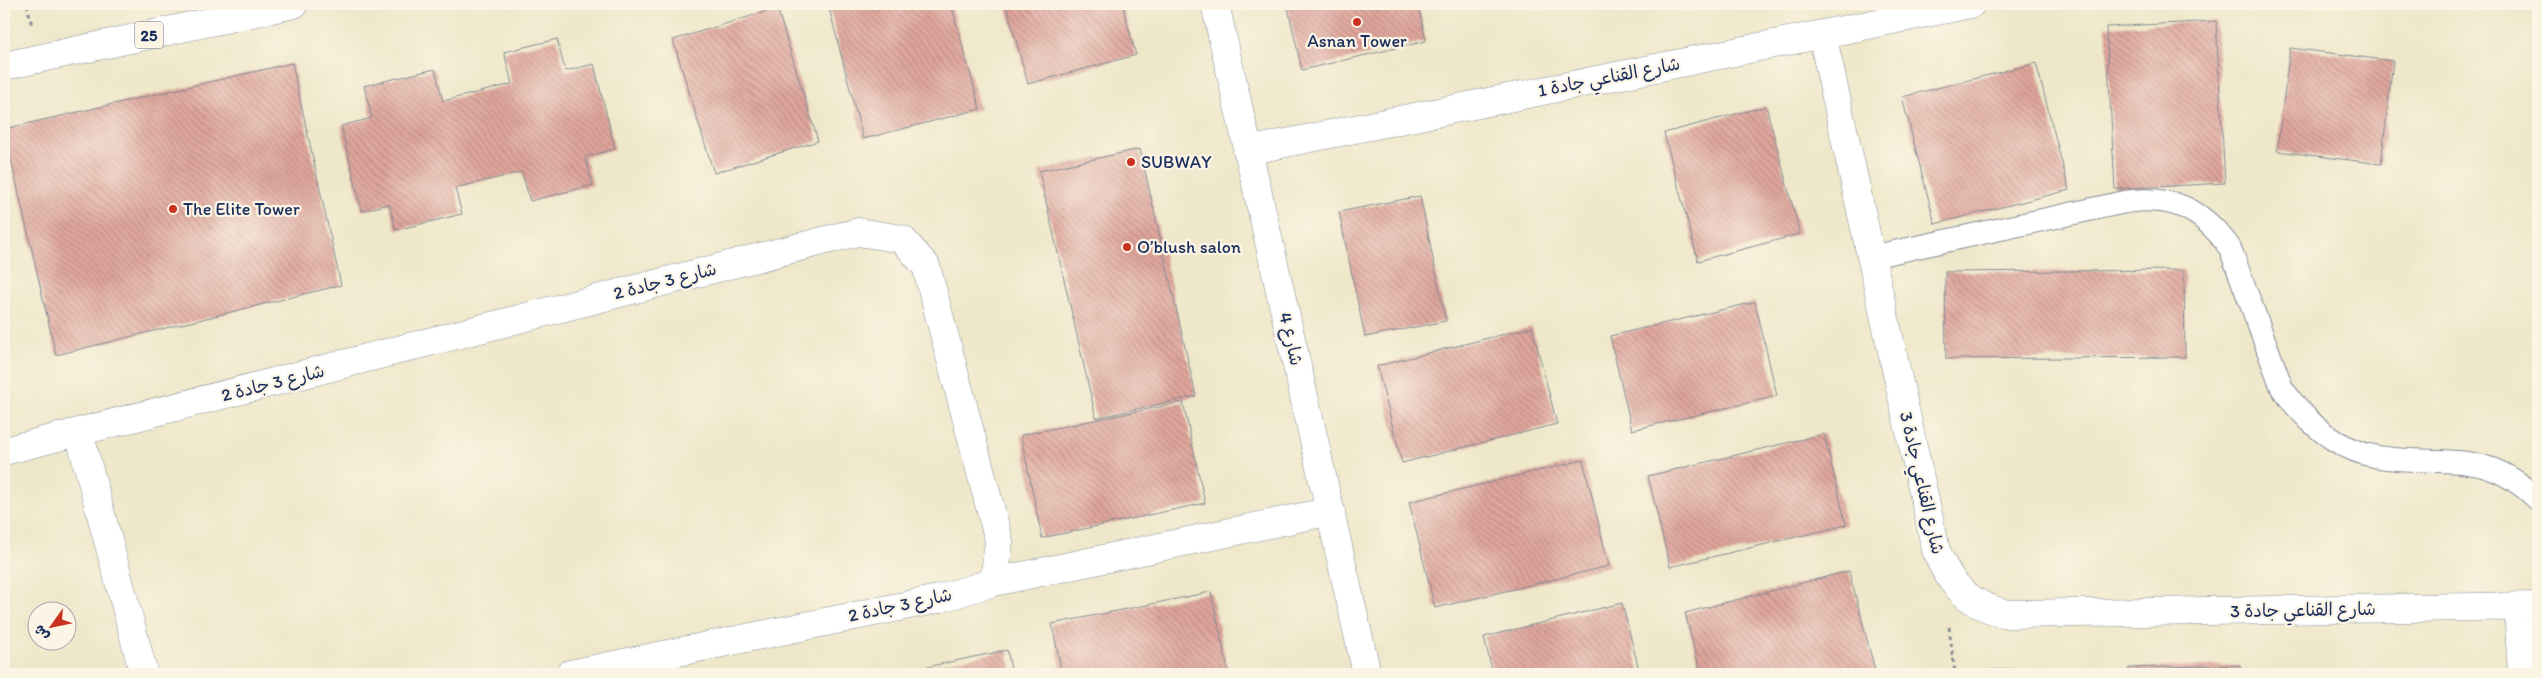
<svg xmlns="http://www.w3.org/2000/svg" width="2542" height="678" font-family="Itim,'Playpen Sans Arabic',sans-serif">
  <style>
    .building { fill: url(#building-back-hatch) }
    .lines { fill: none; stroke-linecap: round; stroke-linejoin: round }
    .service-casing { stroke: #848b94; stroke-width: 24 }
    .minor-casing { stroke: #848b94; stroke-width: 29 }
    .primary-casing { stroke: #848b94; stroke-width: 29 }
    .path { stroke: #848b94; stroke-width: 3; stroke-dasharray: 4 4; stroke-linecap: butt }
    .service { stroke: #fff; stroke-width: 22 }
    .minor { stroke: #fff; stroke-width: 28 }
    .primary { stroke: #fff; stroke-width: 28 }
    .poi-dot { fill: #c8321e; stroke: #fcf5e5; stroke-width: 2 }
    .labels { text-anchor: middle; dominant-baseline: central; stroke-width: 4.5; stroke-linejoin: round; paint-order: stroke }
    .shield { fill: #fcf5e5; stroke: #5e6a86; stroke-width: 1 }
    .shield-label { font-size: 16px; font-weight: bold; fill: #1b2f5e }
    .poi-label { font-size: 18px; fill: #1b2f5e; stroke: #fcf5e5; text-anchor: start }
    .street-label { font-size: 18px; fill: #1b2f5e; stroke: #fcf5e5 }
  </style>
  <defs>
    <pattern id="building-back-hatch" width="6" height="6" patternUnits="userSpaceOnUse" patternTransform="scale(1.25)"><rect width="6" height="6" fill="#e0a69c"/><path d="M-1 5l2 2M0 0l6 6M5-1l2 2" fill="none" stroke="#b58882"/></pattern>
  </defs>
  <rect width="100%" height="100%" fill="#fcf5e5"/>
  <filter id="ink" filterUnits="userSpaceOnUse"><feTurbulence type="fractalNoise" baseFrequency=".02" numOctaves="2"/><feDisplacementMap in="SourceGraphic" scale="10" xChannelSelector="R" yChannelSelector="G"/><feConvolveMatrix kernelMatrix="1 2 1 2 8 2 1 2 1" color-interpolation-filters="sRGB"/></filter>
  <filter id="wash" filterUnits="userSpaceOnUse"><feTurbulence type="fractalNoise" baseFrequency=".0096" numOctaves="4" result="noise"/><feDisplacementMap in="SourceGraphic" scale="20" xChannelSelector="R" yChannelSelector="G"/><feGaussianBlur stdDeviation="1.12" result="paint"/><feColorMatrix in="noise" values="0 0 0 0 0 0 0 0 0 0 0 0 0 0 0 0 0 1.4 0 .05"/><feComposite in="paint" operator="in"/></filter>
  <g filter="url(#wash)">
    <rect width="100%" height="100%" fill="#eee7c9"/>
    <g id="blocks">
      <path class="building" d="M 828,4 L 951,4 L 980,109 L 863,139 Z
        M 1006,4 L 1122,4 L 1136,55 L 1028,84 Z
        M 1287,4 L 1418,4 L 1426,41 L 1302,70 Z
        M 777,8 L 818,141 L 714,173 L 673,40 Z
        M 2216,21 L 2225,183 L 2115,189 L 2106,27 Z
        M 557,39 L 565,71 L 594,64 L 615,149 L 585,157 L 593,185 L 530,201 L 522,172 L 455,188 L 462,214 L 396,230 L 389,204 L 362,211 L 341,126 L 372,118 L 364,86 L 435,69 L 443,101 L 512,84 L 504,52 Z
        M 2290,48 L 2393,61 L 2381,164 L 2277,151 Z
        M 292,63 L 341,285 L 56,355 L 4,129 Z
        M 2036,63 L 2069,190 L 1935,224 L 1902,97 Z
        M 1766,106 L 1800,234 L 1698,261 L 1664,133 Z
        M 1140,149 L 1196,396 L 1096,418 L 1039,171 Z
        M 1420,196 L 1446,321 L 1365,337 L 1339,212 Z
        M 2184,270 L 2185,357 L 1946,359 L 1945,272 Z
        M 1755,302 L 1777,396 L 1632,430 L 1610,336 Z
        M 1532,327 L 1557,424 L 1402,463 L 1377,366 Z
        M 1183,402 L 1205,503 L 1042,538 L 1021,435 Z
        M 1824,434 L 1846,525 L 1670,567 L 1648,476 Z
        M 1583,460 L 1609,566 L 1435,608 L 1409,502 Z
        M 1849,571 L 1876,674 L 1701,674 L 1685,613 Z
        M 1211,592 L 1229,674 L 1062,674 L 1052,624 Z
        M 1622,603 L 1640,674 L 1493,674 L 1484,637 Z
        M 1007,650 L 1012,674 L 912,674 L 912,670 Z
        M 2240,665 L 2241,674 L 2129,674 L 2129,668 Z
        M 1981,670 L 2088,671 L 2088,674 L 1981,674 Z"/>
    </g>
  </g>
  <g filter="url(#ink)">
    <use href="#blocks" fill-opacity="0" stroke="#848b94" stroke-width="1"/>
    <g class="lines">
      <defs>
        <path id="service" d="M 1871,257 L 2125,202 C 2173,195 2202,209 2230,248 L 2282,388 C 2306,422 2336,450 2378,457 C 2444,467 2485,447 2538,500"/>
        <path id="minor" d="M 1215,4 L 1367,674
          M 1822,34 L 1936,550 C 1950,586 1969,605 2007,614 L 2538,606
          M 1247,151 L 1971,4
          M 79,433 L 144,674
          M 4,451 L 858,232 L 902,239 L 926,266 L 999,541 L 994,582 L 938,599 L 570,674
          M 994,582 L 1331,511
          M 2518,607 L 2522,674"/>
        <path id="primary" d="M 4,66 L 294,4"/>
      </defs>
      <use href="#service" class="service-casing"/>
      <use href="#minor" class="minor-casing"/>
      <use href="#primary" class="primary-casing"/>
      <path class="path" d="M 27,4 L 32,26
        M 1949,627 L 1955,674"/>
      <use href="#service" class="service"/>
      <use href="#minor" class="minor"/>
      <use href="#primary" class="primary"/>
    </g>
  </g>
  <g class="poi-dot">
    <circle cx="1357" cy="22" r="5"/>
    <circle cx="1131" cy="162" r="5"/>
    <circle cx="173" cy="209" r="5"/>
    <circle cx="1127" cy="247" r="5"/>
  </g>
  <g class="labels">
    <rect class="shield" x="135" y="21.5" width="28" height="27" rx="4"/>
    <g class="shield-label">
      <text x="149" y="35">25</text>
    </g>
    <g class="poi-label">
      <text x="1357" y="41" text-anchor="middle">Asnan Tower</text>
      <text x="1141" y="162">SUBWAY</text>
      <text x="183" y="209">The Elite Tower</text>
      <text x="1137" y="247">O’blush salon</text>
    </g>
    <g class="street-label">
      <text transform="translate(1609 77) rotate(-11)">شارع القناعي جادة 1</text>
      <text transform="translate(665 281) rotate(-14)">شارع 3 جادة 2</text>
      <text transform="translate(1291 339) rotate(77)">شارع 4</text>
      <text transform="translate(273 383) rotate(-14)">شارع 3 جادة 2</text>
      <text transform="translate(1922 483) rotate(77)">شارع القناعي جادة 3</text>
      <text transform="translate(900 605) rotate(-12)">شارع 3 جادة 2</text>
      <text transform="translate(2303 610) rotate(-1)">شارع القناعي جادة 3</text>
    </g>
  </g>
  <rect width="2542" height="678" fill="none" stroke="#fcf5e5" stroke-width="20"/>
  <g transform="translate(52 626) rotate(237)"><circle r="24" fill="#fcf5e5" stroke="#a2a6af"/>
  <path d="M0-4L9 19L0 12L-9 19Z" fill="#c8321e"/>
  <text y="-8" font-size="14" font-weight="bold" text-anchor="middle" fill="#1b2f5e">ش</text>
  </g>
</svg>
